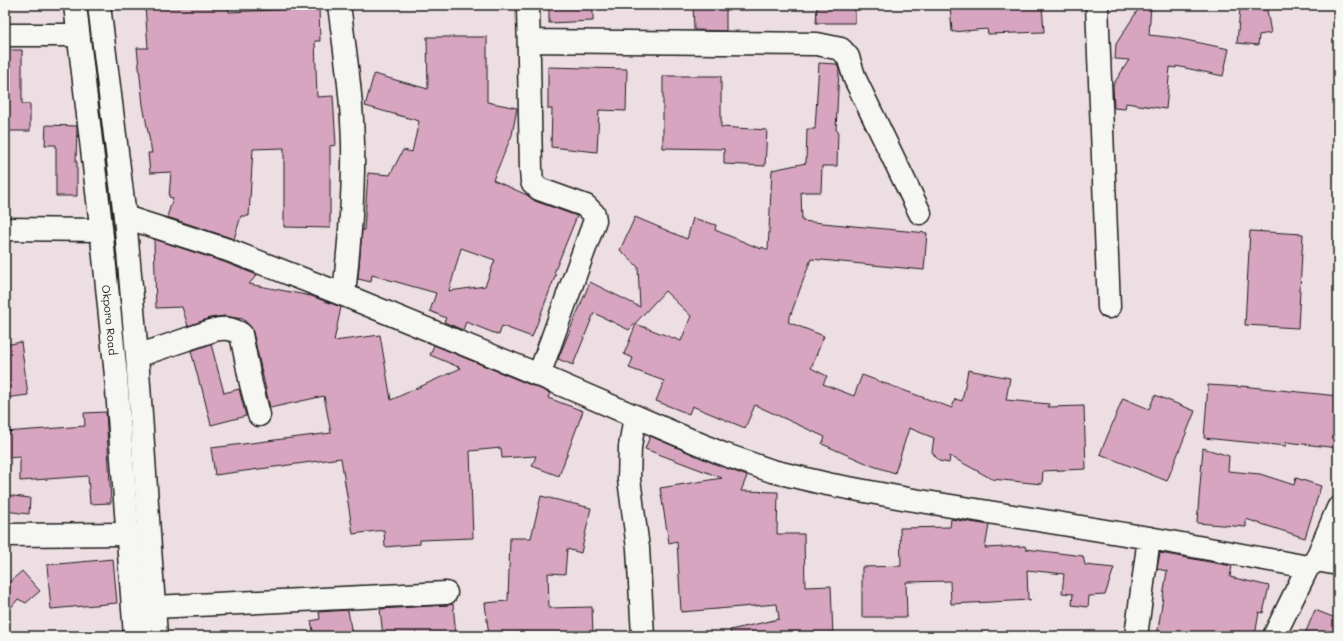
<svg xmlns="http://www.w3.org/2000/svg" width="1343" height="641" font-family="Mali,sans-serif">
  <style>
    .building { fill: #d8a5c1; stroke: #1c1c1c; fill-rule: evenodd }
    .lines { fill: none; stroke-linecap: round; stroke-linejoin: round }
    .minor-casing { stroke: #1c1c1c; stroke-width: 25 }
    .major-casing { stroke: #1c1c1c; stroke-width: 25 }
    .minor { stroke: #f6f6f2; stroke-width: 22 }
    .major { stroke: #f6f6f2; stroke-width: 22 }
    .labels { text-anchor: middle; dominant-baseline: central; stroke-width: 3; stroke-linejoin: round; paint-order: stroke }
    .street-label { font-size: 11px; fill: #1c1c1c; stroke: #f6f6f2 }
  </style>
  <rect width="100%" height="100%" fill="#eddee3"/>
  <filter id="ink" filterUnits="userSpaceOnUse"><feTurbulence type="fractalNoise" baseFrequency=".025" numOctaves="2"/><feDisplacementMap in="SourceGraphic" scale="8" xChannelSelector="R" yChannelSelector="G"/><feConvolveMatrix kernelMatrix="1 2 1 2 8 2 1 2 1" color-interpolation-filters="sRGB"/></filter>
  <g filter="url(#ink)">
    <path class="building" d="M 145,5 L 228,5 L 229,12 L 319,8 L 320,41 L 315,41 L 317,97 L 333,96 L 336,145 L 330,146 L 330,228 L 284,227 L 284,148 L 253,149 L 249,216 L 241,216 L 234,239 L 167,217 L 173,198 L 169,197 L 171,172 L 150,173 L 148,153 L 152,153 L 143,105 L 137,48 L 148,48 Z
      M 549,5 L 593,5 L 593,21 L 549,23 Z
      M 693,5 L 726,5 L 726,31 L 694,30 Z
      M 817,5 L 855,5 L 855,23 L 816,23 Z
      M 950,5 L 1042,5 L 1044,32 L 988,34 L 987,29 L 952,32 Z
      M 1141,5 L 1151,5 L 1149,35 L 1176,38 L 1229,49 L 1223,76 L 1176,66 L 1176,68 L 1170,67 L 1166,109 L 1126,103 L 1125,109 L 1114,108 L 1113,85 L 1129,60 L 1115,59 L 1116,44 Z
      M 1240,8 L 1267,10 L 1271,33 L 1259,35 L 1258,45 L 1237,43 Z
      M 427,37 L 487,37 L 487,102 L 517,108 L 512,135 L 493,180 L 527,195 L 535,201 L 577,216 L 554,273 L 556,274 L 532,337 L 502,326 L 499,335 L 466,322 L 463,330 L 444,322 L 446,318 L 430,311 L 436,293 L 372,275 L 371,282 L 358,279 L 362,230 L 364,230 L 368,173 L 390,175 L 403,150 L 412,152 L 419,121 L 365,106 L 374,74 L 428,89 ZM 461,248 L 495,260 L 485,286 L 449,291 Z
      M 5,50 L 22,50 L 22,104 L 30,104 L 30,131 L 5,131 Z
      M 819,63 L 837,64 L 839,70 L 836,130 L 838,130 L 837,166 L 822,166 L 821,192 L 801,192 L 802,221 L 927,233 L 924,270 L 811,259 L 788,322 L 824,336 L 811,368 L 827,376 L 823,384 L 854,396 L 862,375 L 952,408 L 955,399 L 962,401 L 968,370 L 1010,378 L 1006,400 L 1049,404 L 1048,407 L 1084,406 L 1086,469 L 1043,471 L 1042,484 L 992,479 L 950,456 L 949,463 L 939,461 L 932,452 L 934,438 L 909,428 L 895,473 L 873,466 L 822,444 L 825,437 L 755,405 L 745,428 L 692,406 L 689,414 L 656,401 L 664,381 L 629,368 L 633,358 L 624,354 L 636,324 L 681,341 L 691,316 L 665,291 L 629,330 L 594,313 L 573,365 L 558,359 L 590,282 L 640,307 L 638,267 L 620,250 L 635,217 L 687,239 L 693,218 L 716,225 L 715,230 L 761,249 L 762,247 L 768,250 L 772,170 L 806,163 L 807,129 L 815,129 Z
      M 548,67 L 627,69 L 626,111 L 599,110 L 597,152 L 551,147 L 552,109 L 548,109 Z
      M 663,76 L 721,76 L 721,127 L 767,130 L 765,166 L 724,164 L 724,149 L 663,148 Z
      M 46,125 L 77,126 L 76,162 L 77,162 L 77,196 L 56,196 L 56,145 L 45,145 Z
      M 1250,231 L 1303,234 L 1298,328 L 1245,325 Z
      M 154,239 L 224,262 L 257,275 L 249,284 L 311,296 L 341,307 L 334,341 L 380,335 L 391,400 L 461,368 L 430,355 L 434,345 L 550,393 L 548,398 L 583,411 L 559,476 L 532,466 L 536,456 L 502,458 L 501,448 L 470,451 L 473,538 L 420,540 L 420,544 L 385,547 L 384,530 L 353,534 L 341,458 L 215,475 L 211,448 L 331,433 L 324,396 L 270,408 L 253,332 L 251,327 L 243,319 L 224,316 L 210,318 L 188,326 L 182,307 L 156,308 Z
      M 21,342 L 28,395 L 5,398 L 5,345 Z
      M 211,344 L 224,393 L 239,389 L 246,416 L 211,425 L 201,385 L 200,385 L 191,351 Z
      M 1208,385 L 1241,387 L 1241,386 L 1338,396 L 1338,448 L 1286,442 L 1286,446 L 1204,438 Z
      M 1155,395 L 1195,411 L 1167,481 L 1100,454 L 1123,398 L 1149,409 Z
      M 106,412 L 111,503 L 90,504 L 88,476 L 20,481 L 20,457 L 5,458 L 5,432 L 85,426 L 84,413 Z
      M 650,436 L 718,465 L 747,476 L 741,491 L 778,492 L 777,534 L 804,534 L 805,587 L 831,586 L 833,636 L 731,636 L 730,630 L 779,619 L 777,604 L 681,612 L 677,541 L 669,543 L 660,488 L 722,478 L 645,449 Z
      M 1203,448 L 1229,456 L 1228,471 L 1260,474 L 1294,485 L 1296,478 L 1321,486 L 1305,538 L 1246,519 L 1246,527 L 1197,523 Z
      M 5,495 L 30,498 L 29,514 L 5,511 Z
      M 541,496 L 591,508 L 581,553 L 567,549 L 565,574 L 548,573 L 549,608 L 592,607 L 593,636 L 489,636 L 485,603 L 508,601 L 510,538 L 531,538 Z
      M 951,519 L 989,525 L 985,548 L 1025,546 L 1026,549 L 1083,556 L 1085,565 L 1114,568 L 1105,595 L 1089,596 L 1088,607 L 1072,605 L 1073,594 L 1062,593 L 1064,574 L 1027,570 L 1028,599 L 1031,600 L 951,604 L 950,581 L 906,582 L 907,617 L 862,617 L 862,567 L 901,566 L 900,528 L 950,527 Z
      M 1160,553 L 1232,566 L 1230,577 L 1269,586 L 1263,613 L 1259,612 L 1255,636 L 1157,636 L 1167,571 L 1157,569 Z
      M 113,559 L 117,603 L 51,609 L 47,565 Z
      M 22,571 L 40,591 L 26,603 L 18,599 L 5,615 L 5,586 Z
      M 453,604 L 456,636 L 383,636 L 380,609 L 447,605 Z
      M 348,610 L 352,636 L 314,636 L 311,621 L 320,619 L 319,612 Z
      M 1315,610 L 1338,619 L 1338,636 L 1304,636 Z"/>
    <g class="lines">
      <defs>
        <path id="minor" d="M 339,5 C 345,51 352,97 353,144 C 354,194 349,245 344,295
          M 528,5 L 531,170 L 532,182 L 539,189 L 586,206 L 594,214 L 595,220 L 539,375
          M 1097,5 L 1109,307
          M 5,35 L 78,35
          M 529,41 L 817,44 L 841,49 L 848,57 L 855,79 L 920,213
          M 125,217 L 228,250 L 344,295 L 539,375 L 723,454 L 772,471 L 827,484 L 908,499 L 1149,538 L 1308,567 L 1312,564 L 1316,560 L 1338,508
          M 5,229 L 101,230
          M 137,356 L 214,330 C 225,328 231,328 241,334 L 251,384 L 259,415
          M 635,416 L 630,447 L 629,479 L 638,548 L 643,636
          M 5,535 L 127,534
          M 1316,560 L 1338,564
          M 154,607 L 446,593
          M 1136,636 L 1149,538
          M 1274,636 L 1308,567"/>
        <g id="major">
          <path id="s1" d="M 75,5 L 100,217 L 116,376 L 135,636"/>
          <path d="M 99,5 L 125,217 L 137,356 L 156,636"/>
        </g>
      </defs>
      <use href="#minor" class="minor-casing"/>
      <use href="#major" class="major-casing"/>
      <use href="#minor" class="minor"/>
      <use href="#major" class="major"/>
    </g>
  </g>
  <g class="labels">
    <g class="street-label">
      <text stroke="none"><textPath href="#s1" startOffset="317">Okporo Road</textPath></text>
    </g>
  </g>
  <rect width="1343" height="641" fill="none" stroke="#f6f6f2" stroke-width="20"/>
  <rect x="10" y="10" width="1323" height="621" fill="none" stroke="#1c1c1c" stroke-width="1.5" filter="url(#ink)"/>
</svg>
